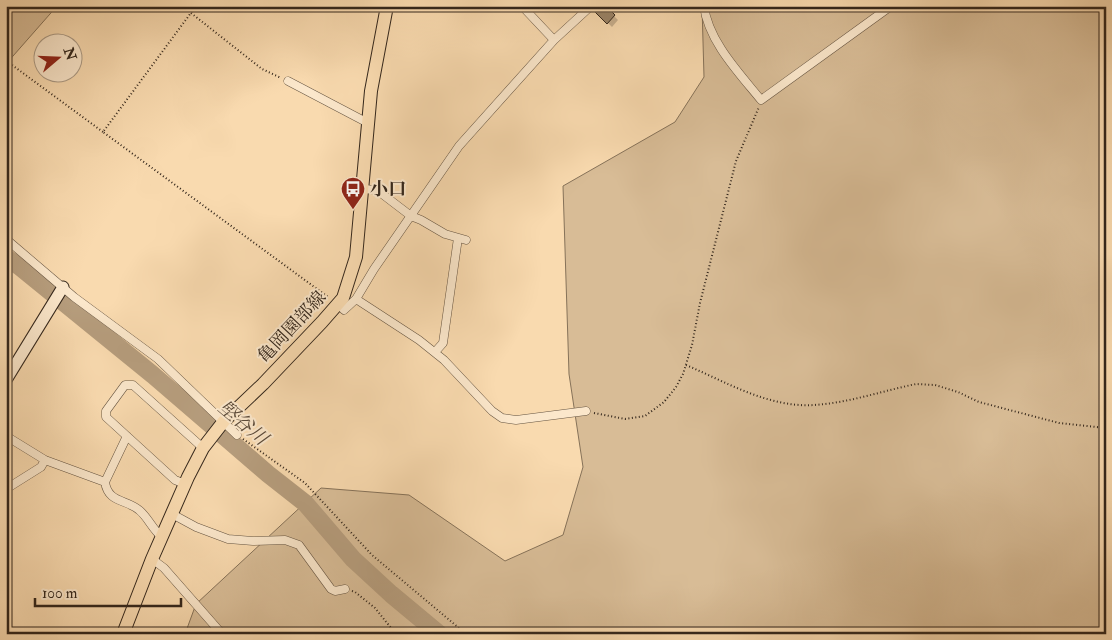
<svg xmlns="http://www.w3.org/2000/svg" width="1112" height="640" font-family="'IM FELL Double Pica','Noto Serif JP',serif">
  <style>
    .green { fill: #d8bc96; stroke: #867259 }
    .shadow { fill: #0003 }
    .lines { fill: none; stroke-linecap: round; stroke-linejoin: round }
    .river { stroke: #b69d7d; stroke-width: 18 }
    .building { fill: #9a8468; stroke: #34271c }
    .street-casing { stroke: #655441; stroke-width: 9 }
    .secondary-casing { stroke: #34271c; stroke-width: 13 }
    .primary-casing { stroke: #34271c; stroke-width: 14 }
    .path { stroke: #34271c; stroke-width: 2; stroke-dasharray: 1 2.5; stroke-linecap: butt }
    .street { stroke: #fbe7cb; stroke-width: 8 }
    .secondary { stroke: #fbe7cb; stroke-width: 11 }
    .primary { stroke: #f9daaf; stroke-width: 12 }
    .labels { text-anchor: middle; dominant-baseline: central; stroke-width: 4; stroke-linejoin: round; paint-order: stroke }
    .poi-label { font-size: 18px; font-weight: bold; fill: #34271c; stroke: #fbe7cb; text-anchor: start }
    .street-label { font-size: 18px; fill: #34271c; stroke: #fbe7cb }
    .water-label { font-size: 19px; font-style: italic; fill: #5b4a39; stroke: #fbe7cb }
  </style>
  <rect width="100%" height="100%" fill="#f9daaf"/>
  <filter id="stains"><feTurbulence type="fractalNoise" baseFrequency=".004" numOctaves="4"/><feColorMatrix values="0 0 0 0 .2 0 0 0 0 .09 0 0 0 0 .02 0 0 0 .5 -.17"/></filter>
  <radialGradient id="worn" r=".72"><stop offset=".6" stop-color="#630" stop-opacity="0"/><stop offset="1" stop-color="#630" stop-opacity=".3"/></radialGradient>
  <path class="green" d="M 6,6 L 57,6 L 6,64 Z
    M 702,6 L 1106,6 L 1106,634 L 185,634 L 196,604 L 321,488 L 409,495 L 505,561 L 563,535 L 583,467 L 569,374 L 563,186 L 675,122 L 704,77 Z"/>
  <path class="shadow" d="M 604,6 L 618,20 L 612,27 L 595,10 Z"/>
  <g class="lines">
    <path class="river" d="M 6,258 L 19,266 L 153,375 L 268,474 L 305,503 L 353,559 L 391,594 L 439,634"/>
  </g>
  <path class="building" d="M 597,6 L 606,6 L 615,15 L 607,24 L 593,10 Z"/>
  <g class="lines">
    <defs>
      <path id="street" d="M 522,6 L 554,40
        M 704,6 C 708,41 740,74 761,100 L 891,6
        M 288,81 L 368,123
        M 363,189 L 377,190 L 411,216 L 421,220 L 445,234 L 466,240
        M 6,239 L 74,297 L 158,359 L 237,435
        M 356,299 L 419,340 L 444,360 L 492,411 L 502,418 L 516,420 L 586,411
        M 338,304 L 344,310 L 356,299 L 374,269 L 459,146 L 554,40 L 591,6
        M 435,352 L 443,343 L 458,238
        M 6,436 L 45,460 L 105,482 C 108,503 126,499 139,510 C 148,517 152,529 162,537
        M 105,482 L 127,436
        M 185,484 L 175,480 L 106,417 L 106,411 L 125,385 L 133,385 L 203,448
        M 6,489 L 41,467 L 45,460
        M 172,514 L 196,527 L 228,539 L 253,541 L 285,540 L 299,545 L 331,589 L 335,591 L 345,589
        M 152,559 L 164,568 L 222,634"/>
      <path id="secondary" d="M 6,380 L 63,287"/>
      <path id="primary" d="M 123,634 L 152,559 L 188,477 L 203,448 L 224,421 L 263,384 L 322,322 L 343,298 L 356,257 L 371,91 L 387,6"/>
    </defs>
    <use href="#street" class="street-casing"/>
    <use href="#secondary" class="secondary-casing"/>
    <use href="#primary" class="primary-casing"/>
    <path class="path" d="M 196,6 L 103,132 L 328,297
      M 191,13 L 262,69 L 281,78
      M 12,65 L 103,132
      M 686,365 C 726,382 769,408 814,405 C 848,403 882,391 916,384 L 935,385 L 958,392 L 979,402 L 1059,423 L 1106,428
      M 594,413 L 625,419 L 645,416 L 664,402 L 676,387 L 683,374 L 692,345 L 700,303 L 736,161 L 759,107
      M 243,439 L 305,483 L 372,555 L 466,634
      M 352,591 L 355,592 L 375,608 L 396,634"/>
    <use href="#street" class="street"/>
    <use href="#secondary" class="secondary"/>
    <use href="#primary" class="primary"/>
  </g>
  <defs>
    <symbol id="bus-pin" viewBox="-11 -11 22 30"><path d="M0 17L-7.5 6A9.5 9.5 0 1 1 7.5 6Z" fill="#8f2418" stroke="#fbe7cb"/><path d="M-5-6H5V4H4V6H2V4H-2V6H-4V4H-5ZM-3.5-4V0h7V-4ZM-3.5 1.2v1.5H-2V1.2ZM2 1.2v1.5H3.5V1.2Z" fill="#fff"/></symbol>
  </defs>
  <g fill-rule="evenodd">
    <use href="#bus-pin" x="339" y="175" width="28" height="38"/>
  </g>
  <g class="labels">
    <g class="poi-label">
      <text x="370" y="189">小口</text>
    </g>
    <g class="street-label">
      <text transform="translate(292 327) rotate(-47)">亀岡園部線</text>
    </g>
    <g class="water-label">
      <text transform="translate(243 423) rotate(40)">堅谷川</text>
    </g>
  </g>
  <rect width="1112" height="640" fill="none" stroke="#f9daaf" stroke-width="25"/>
  <rect x="8" y="8" width="1097" height="625" fill="none" stroke="#34271c" stroke-width="2.5"/>
  <rect x="12" y="12" width="1087" height="615" fill="none" stroke="#34271c"/>
  <g transform="translate(58 58) rotate(71)"><circle r="24" fill="#fbe7cb" stroke="#ab9a85"/>
  <path d="M0-4L9 19L0 12L-9 19Z" fill="#8f2418"/>
  <text y="-8" font-size="14" font-weight="bold" text-anchor="middle" fill="#34271c">N</text>
  </g>
  <path d="M35 598v8h146v-8" fill="none" stroke="#34271c" stroke-width="2.5"/>
  <text x="42" y="598" font-size="15" fill="#34271c" stroke="#fbe7cb" stroke-width="4" paint-order="stroke">100 m</text>
  <rect width="100%" height="100%" filter="url(#stains)"/>
  <rect width="100%" height="100%" fill="url(#worn)"/>
</svg>
